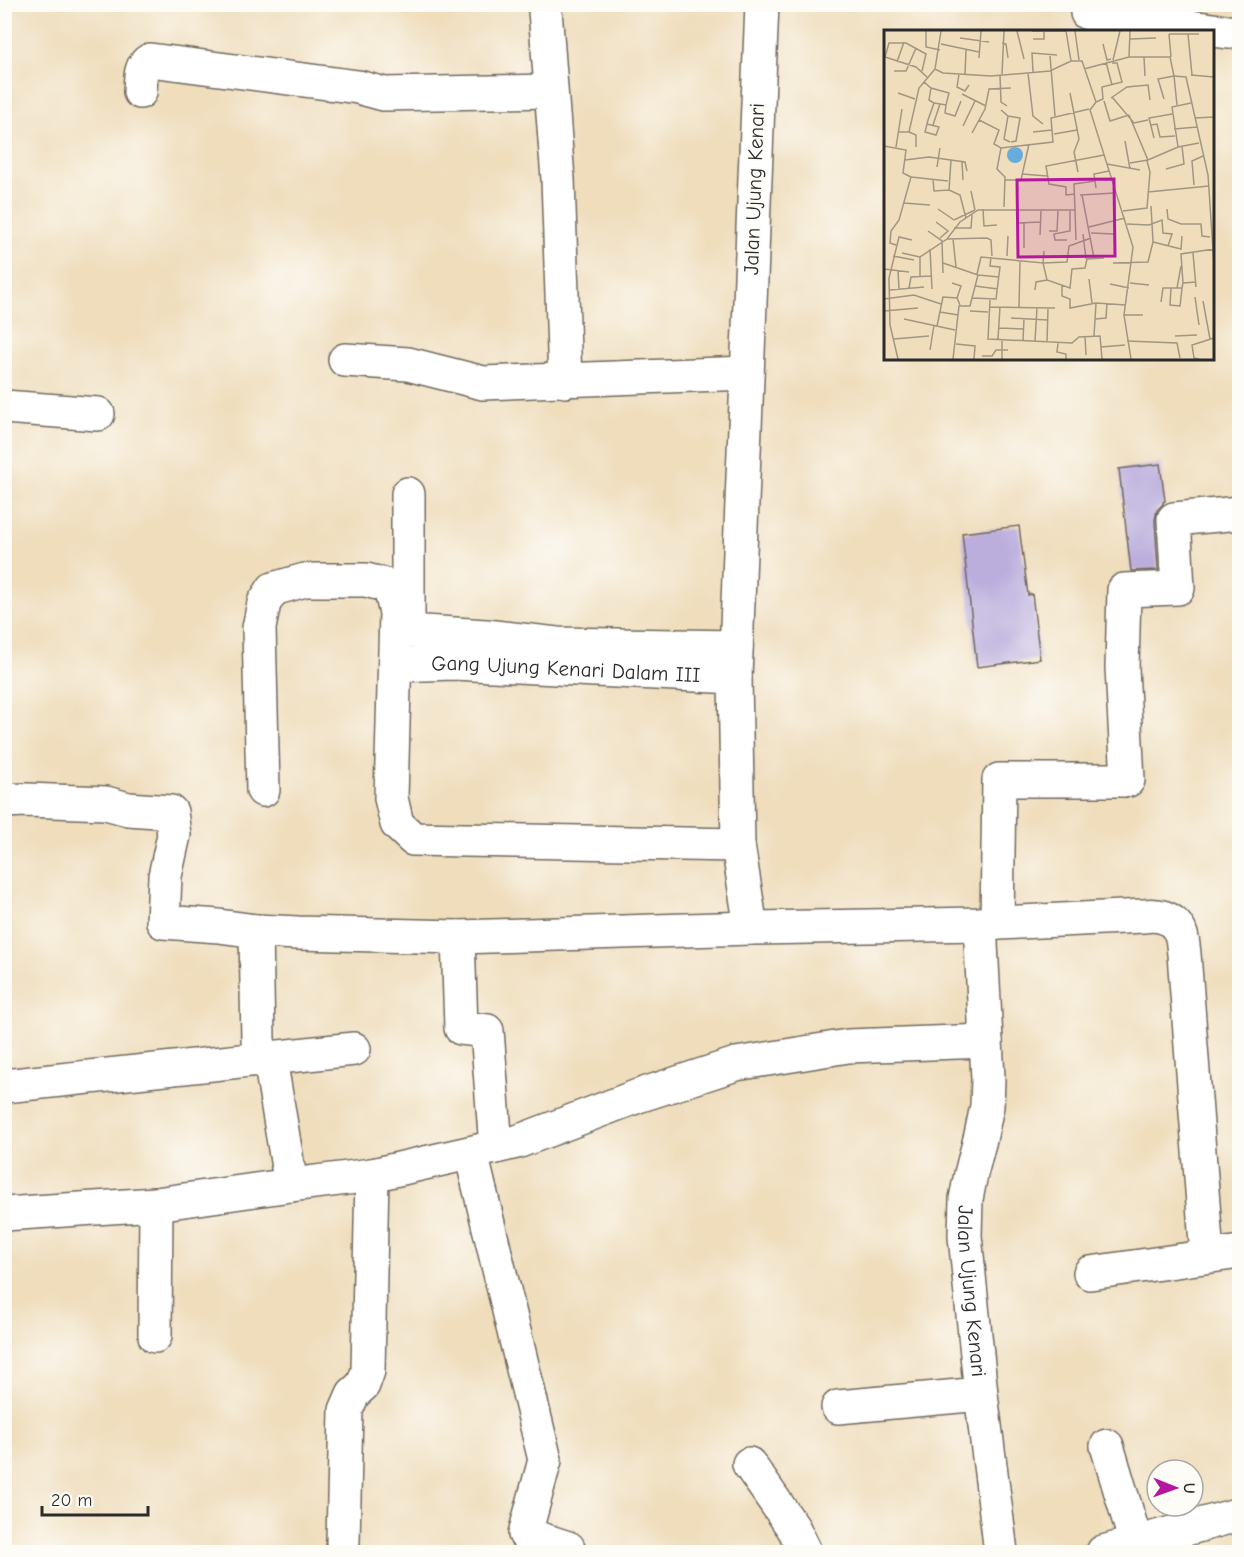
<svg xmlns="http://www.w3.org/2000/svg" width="1244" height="1557" font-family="'Comic Neue',sans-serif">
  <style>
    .building { fill: #bbaedd }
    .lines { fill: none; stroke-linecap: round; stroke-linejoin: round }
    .minor-casing { stroke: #70695e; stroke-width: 36 }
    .minor { stroke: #fff; stroke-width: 33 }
    .labels { text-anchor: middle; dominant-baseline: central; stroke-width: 4.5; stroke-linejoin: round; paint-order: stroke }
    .street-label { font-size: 21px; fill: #2b2b2b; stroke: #fdfcf7 }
    .inset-road { fill: none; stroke: #a19682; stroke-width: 1.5 }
    .view { fill: #b5179e; fill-opacity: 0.15; stroke: #b5179e; stroke-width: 3 }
    .inset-edge { fill: none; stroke: #2b2b2b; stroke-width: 3 }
  </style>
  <rect width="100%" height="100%" fill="#fdfcf7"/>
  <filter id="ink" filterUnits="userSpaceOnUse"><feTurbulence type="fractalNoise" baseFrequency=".0167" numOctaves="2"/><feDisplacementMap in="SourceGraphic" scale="12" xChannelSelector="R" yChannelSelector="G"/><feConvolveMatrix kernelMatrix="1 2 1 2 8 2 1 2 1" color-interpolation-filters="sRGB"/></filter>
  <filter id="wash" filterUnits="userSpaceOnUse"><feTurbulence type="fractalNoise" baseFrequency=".008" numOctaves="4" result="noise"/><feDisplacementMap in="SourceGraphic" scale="24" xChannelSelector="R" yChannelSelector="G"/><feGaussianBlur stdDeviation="1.35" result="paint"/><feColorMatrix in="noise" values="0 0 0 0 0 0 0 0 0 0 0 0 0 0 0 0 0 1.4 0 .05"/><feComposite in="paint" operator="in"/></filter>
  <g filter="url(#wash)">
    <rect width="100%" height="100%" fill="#efddbc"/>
    <g id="blocks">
      <path class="building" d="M 1160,464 L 1165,501 L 1163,502 L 1163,504 L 1157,510 L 1155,520 L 1158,570 L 1131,571 L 1119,469 Z
        M 1019,526 L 1028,595 L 1032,594 L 1040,659 L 977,667 L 962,533 Z"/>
    </g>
  </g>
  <g filter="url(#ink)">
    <use href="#blocks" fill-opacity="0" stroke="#70695e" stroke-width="1.5"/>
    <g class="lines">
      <defs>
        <g id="minor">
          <path d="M 762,4 L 735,677 L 738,845 L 751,928 L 980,924 L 1144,916 C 1157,914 1172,917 1179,930 C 1183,936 1183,947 1184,954 L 1207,1256"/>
          <path d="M 545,10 L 558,179 L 565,381"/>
          <path d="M 1087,13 L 1228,32"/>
          <path d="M 140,92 C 141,81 139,66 150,60 L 358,87 L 384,94 L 550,91"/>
          <path d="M 345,360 L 408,364 L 483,383 L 747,373"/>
          <path d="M 4,407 L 98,414"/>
          <path d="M 408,494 L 408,631 L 486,636 L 557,644 L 736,647"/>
          <path id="s1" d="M 395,665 L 454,663 L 735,677"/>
          <path d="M 263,790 L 259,628 L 264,603 L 273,589 L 305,580 L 366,580 L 385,585 L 391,592 L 396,613 L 391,798 L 397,824 L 413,839 L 738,845"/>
          <path d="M 4,801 L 26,800 L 106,803 L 128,809 L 171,812 L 174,835 L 165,876 L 163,922 L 219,926 L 256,931 L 258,1040 L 260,1050 L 272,1071 L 291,1185"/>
          <path d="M 997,923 L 999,780 L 1128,780 L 1122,668 L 1124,590 L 1178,588 L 1174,519 L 1240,513"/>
          <path id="s2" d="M 980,924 L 988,1079 L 987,1106 L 981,1135 L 971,1174 L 966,1199 L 965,1236 L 981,1394 L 1001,1552"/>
          <path d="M 256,931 L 298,933 L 458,937 L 751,928"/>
          <path d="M 458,937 L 461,1028 L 487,1031 L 496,1147"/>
          <path d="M 4,1086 L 354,1049"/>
          <path d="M 471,1153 L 545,1460 L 525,1534 L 568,1548 L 569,1552"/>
          <path d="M 4,1214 L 156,1204 L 291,1185 L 372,1175 L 517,1142 L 638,1096 L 736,1064 L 848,1046 L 986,1041"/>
          <path d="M 1090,1273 L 1240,1252"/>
          <path d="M 155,1336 L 156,1204"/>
          <path d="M 838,1407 L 981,1394"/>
          <path d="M 1107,1446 L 1136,1543"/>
          <path d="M 749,1464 L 794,1529 L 805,1552"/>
          <path d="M 343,1542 L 346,1410 L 353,1394 L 363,1385 L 368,1371 L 372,1175"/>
          <path d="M 1103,1552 L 1240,1514"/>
        </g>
      </defs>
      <use href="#minor" class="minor-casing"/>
      <use href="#minor" class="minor"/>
    </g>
  </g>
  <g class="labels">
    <g class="street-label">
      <text transform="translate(754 189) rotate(-88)">Jalan Ujung Kenari</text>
      <text stroke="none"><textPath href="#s1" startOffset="171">Gang Ujung Kenari Dalam III</textPath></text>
      <text stroke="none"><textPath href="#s2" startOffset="370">Jalan Ujung Kenari</textPath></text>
    </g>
  </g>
  <g transform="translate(884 30)">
    <rect width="330" height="330" fill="#efddbc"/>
    <path d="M123 125a8 8 0 1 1 16 0a8 8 0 1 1-16 0Z" fill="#68acdd"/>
    <path class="inset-road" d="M 42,1 L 42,17 L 56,20M 133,1 L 140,29M 148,1 L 182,1M 182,1 L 187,31M 191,1 L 195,30M 285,4 L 315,4M 285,4 L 287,27M 304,4 L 308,45M 76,8 L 105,12M 149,9 L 160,9 L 160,2M 246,9 L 272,8M 118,13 L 122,14 L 124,28M 57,14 L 95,22M 219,14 L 223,30 L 227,29M 166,26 L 171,86M 245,27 L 246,1M 260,27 L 261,46M 95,28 L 97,1M 229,30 L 236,1M 13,32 L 20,12M 222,32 L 228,55M 51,39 L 57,1M 200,39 L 245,27 L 286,27 L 290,46 L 302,47 L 324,145 L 330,235M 10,41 L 22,41 L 32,18M 38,41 L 42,24 L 22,13 L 5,13 L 1,27 L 32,37 L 44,48M 149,42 L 148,23 L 173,25M 144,43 L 149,86 L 159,94M 75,44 L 73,57 L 81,61 L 85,55M 81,44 L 82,20M 118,44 L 120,1M 116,45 L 117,72 L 123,76M 307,45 L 330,47M 40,52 L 47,58 L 65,63 L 62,75 L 50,73M 14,63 L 31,69M 186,63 L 195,109 L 190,122 L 194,142M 78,64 L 102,76M 228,67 L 250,93 L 264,90M 227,68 L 243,57 L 264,55 L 266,70M 280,69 L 274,49 L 290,46 L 293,75M 220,71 L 226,91 L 245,85M 212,72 L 219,69 L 218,57 L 238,52 L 233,33 L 228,33M 62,75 L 61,83 L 71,86 L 77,71M 117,80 L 124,86 L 136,88 L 132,111 L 127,112M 245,85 L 264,130 L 294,117 L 315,113M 124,86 L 120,109 L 126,112M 311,88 L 330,87M 95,90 L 115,100 L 110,114 L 117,118 L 169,112 L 167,88 L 205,79M 43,94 L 55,97 L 52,105 L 41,102 L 44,90 L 50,73 L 45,70 L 47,58M 49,95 L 56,74M 267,95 L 273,94 L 276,107 L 291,106M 79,96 L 91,71M 290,99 L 313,97M 14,102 L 25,102 L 35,58 L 51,39 L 59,43 L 107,46 L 166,41 L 187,31 L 198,31 L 212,72 L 206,80 L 249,217 L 240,285 L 247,329M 25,102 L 32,105 L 32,117M 149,102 L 168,100M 88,103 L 101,79 L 105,59 L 127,58M 170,104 L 193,100M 270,108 L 265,88 L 288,84M 241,111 L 246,139M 0,116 L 22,120 L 19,143 L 27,147 L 15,190 L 7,201 L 6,213 L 12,215M 12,117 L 18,79M 294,117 L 288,77 L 307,73M 117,118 L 113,139 L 121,147 L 120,177M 21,130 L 45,127 L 81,132 L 83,141M 67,130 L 65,160 L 76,165 L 82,188M 78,132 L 79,150M 246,133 L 264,130M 223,134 L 256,140M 53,137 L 56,118M 282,139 L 300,134 L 298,116M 138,144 L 163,146M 27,147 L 64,151M 49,149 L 50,161 L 65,160M 121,150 L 137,150 L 145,114M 310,155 L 308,131 L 319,126M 212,158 L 210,144 L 225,141M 87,161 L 91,180M 264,162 L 325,156M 191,164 L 182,165 L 182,157 L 165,154 L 162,136 L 220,125M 196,165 L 231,163M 198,165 L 210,228M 20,173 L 46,175M 54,179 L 70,190 L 91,180M 99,179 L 100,196 L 113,195M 283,179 L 284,189 L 297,194 L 317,194 L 318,206 L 326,207M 191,180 L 192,210M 239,181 L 263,178 L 266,142 L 263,131M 52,192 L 64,201 L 56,208M 134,193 L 157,192M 140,193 L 140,218M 243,194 L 265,195 L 278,190 L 279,203 L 288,204 L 284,216M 205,197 L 241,188M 70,198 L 87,198 L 88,185M 44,201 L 58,211 L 59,243M 165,201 L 173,201 L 174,181M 207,203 L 230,204M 199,204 L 202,229M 156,205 L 157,181M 207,208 L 185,216 L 183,232 L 159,233 L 163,250 L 186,258 L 188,239 L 201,238 L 203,229 L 220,228M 63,209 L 103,208 L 107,210 L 108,226M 69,209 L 72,237M 183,210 L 171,210 L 170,204 L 186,201 L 186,181M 269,212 L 297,219 L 298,206M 46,219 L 48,259M 18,223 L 36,227M 309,223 L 312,257M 9,226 L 30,230M 123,226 L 124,206M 59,233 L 94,245 L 86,276 L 75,276 L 69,329M 229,233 L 264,232 L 269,212 L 267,176M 0,239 L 25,242M 14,240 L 15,259M 93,244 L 97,227 L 159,233 L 160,221M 94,245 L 115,247M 36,247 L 36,227 L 63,209 L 76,192 L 94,180 L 191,180 L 190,154 L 211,151M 205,249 L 208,273M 68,253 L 77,256 L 73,268M 246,253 L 265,255M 299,253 L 297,224 L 330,219M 226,254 L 245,258M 178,255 L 178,266 L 186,269 L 186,278 L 212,273 L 242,275M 91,256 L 114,259M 25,258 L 27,247 L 47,246M 287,258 L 286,275 L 296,276 L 298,258M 293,258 L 297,236M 6,260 L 40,257M 151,260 L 152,252 L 163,250M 311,267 L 315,295M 88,268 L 112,269 L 116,237 L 106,236 L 107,227M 0,269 L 30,265 L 57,274M 106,270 L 104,309 L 188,313 L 195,307 L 216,306 L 218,329M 319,271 L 326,309M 277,272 L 279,258 L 298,258 L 299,253 L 312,252M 105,277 L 171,278M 135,277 L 136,232M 0,281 L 34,278M 86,281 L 104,282M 56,282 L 74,285M 240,285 L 259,285M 127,288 L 164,290M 20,289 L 71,300M 211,289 L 222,288 L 223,273M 53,296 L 59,267 L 73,268 L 76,275M 115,298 L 140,299M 201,306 L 202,325M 210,306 L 212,273M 291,306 L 313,305M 10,309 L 45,306M 114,309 L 116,277M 118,309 L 118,329M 139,310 L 140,289M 151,311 L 153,278M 243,311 L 293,313 L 296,328M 163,312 L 164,279M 174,313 L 173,322 L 182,324 L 182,329M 72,314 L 91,316 L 90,329M 217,317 L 241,315M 46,320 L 50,295M 98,326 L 108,326 L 112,320 L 124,320M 14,329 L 6,295 L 5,248 L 15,207 L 28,210M 315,329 L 310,328 L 308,315 L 330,308"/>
    <path class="view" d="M 230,149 L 231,226 L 134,227 L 133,150 Z"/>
    <rect width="330" height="330" class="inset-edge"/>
  </g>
  <rect width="1244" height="1557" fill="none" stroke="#fdfcf7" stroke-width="24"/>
  <g transform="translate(1175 1488) rotate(91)"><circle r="28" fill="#fdfcf7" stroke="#a9a8a5" stroke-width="1.5"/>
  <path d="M0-4.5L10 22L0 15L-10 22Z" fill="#b5179e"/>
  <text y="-9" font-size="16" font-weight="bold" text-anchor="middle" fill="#2b2b2b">U</text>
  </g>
  <path d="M42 1506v9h106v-9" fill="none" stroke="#2b2b2b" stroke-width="3"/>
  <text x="51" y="1506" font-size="18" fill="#2b2b2b" stroke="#fdfcf7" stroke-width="4.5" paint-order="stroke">20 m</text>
</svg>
